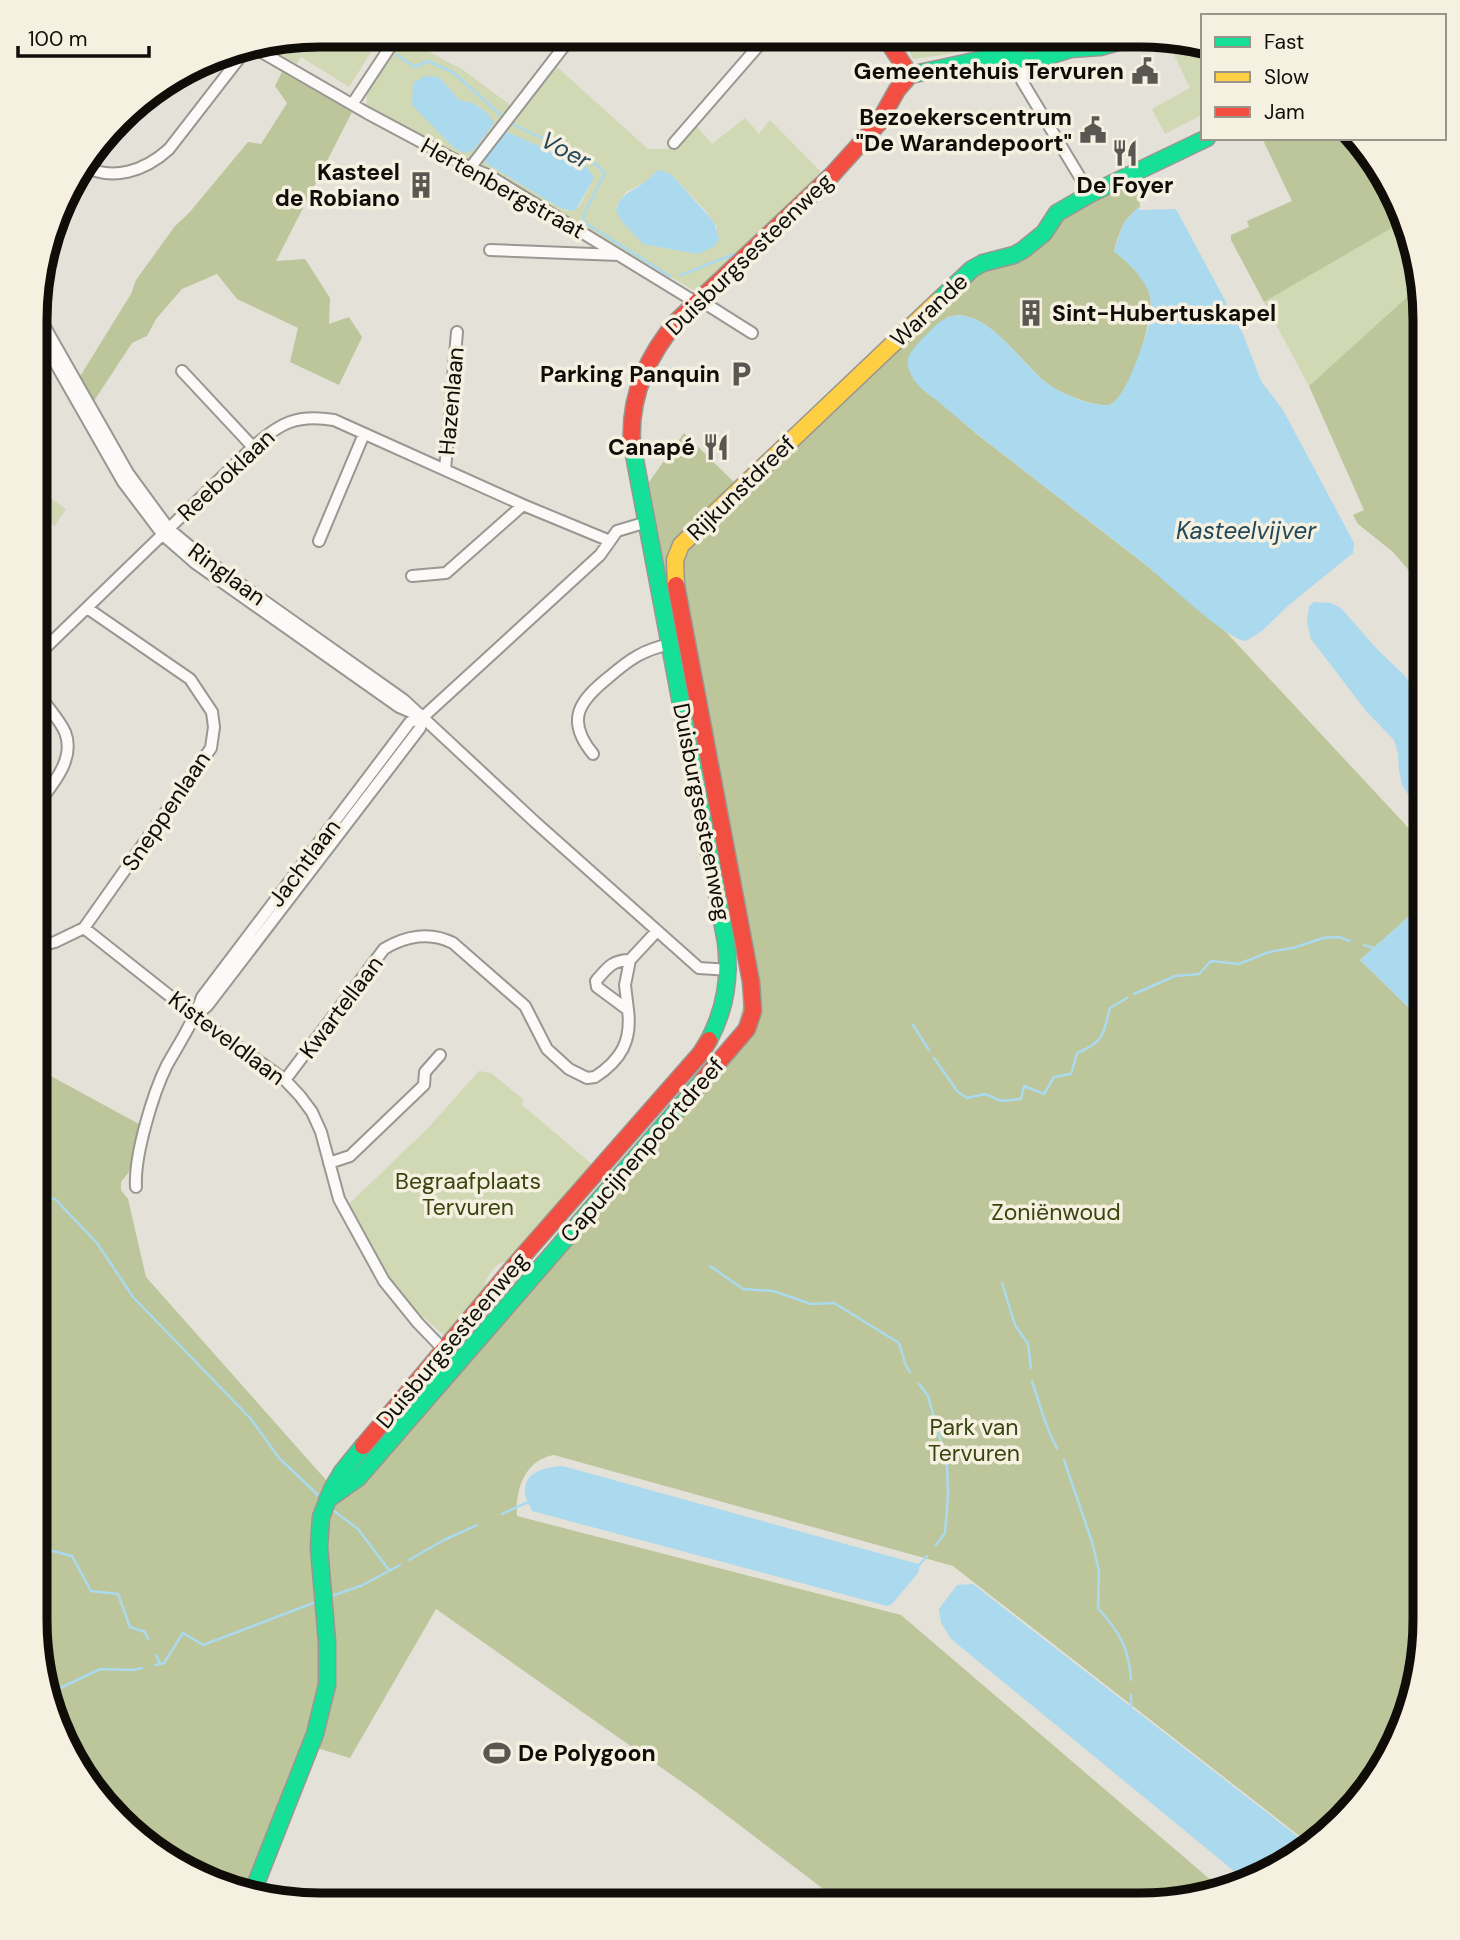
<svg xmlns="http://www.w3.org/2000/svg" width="1460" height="1940" font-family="'DM Sans',sans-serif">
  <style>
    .green { fill: #d0d8b4; fill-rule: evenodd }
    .forest { fill: #bcc69a }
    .water { fill: #abd9ed }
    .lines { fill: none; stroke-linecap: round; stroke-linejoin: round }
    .stream { stroke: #abd9ed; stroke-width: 2.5 }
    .street-casing { stroke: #999791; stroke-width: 14 }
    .fast-casing { stroke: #999791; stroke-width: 19 }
    .slow-casing { stroke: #999791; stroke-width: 19 }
    .jam-casing { stroke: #999791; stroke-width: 19 }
    .street { stroke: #fbfaf9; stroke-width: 10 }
    .fast { stroke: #16e098; stroke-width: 16 }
    .slow { stroke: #ffcf43; stroke-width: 16 }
    .jam { stroke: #f24e42; stroke-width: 16 }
    .labels { text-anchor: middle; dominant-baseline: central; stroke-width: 7; stroke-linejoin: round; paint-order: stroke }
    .poi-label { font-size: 23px; font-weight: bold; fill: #100d09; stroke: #f6f0e1; text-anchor: end }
    .street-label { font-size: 23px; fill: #100d09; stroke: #f6f0e1 }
    .park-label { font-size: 23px; fill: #38450e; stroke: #f6f0e1 }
    .water-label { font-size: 24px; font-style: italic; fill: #214758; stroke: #f6f0e1 }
    .rim { fill: none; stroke: #100d09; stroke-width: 9 }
  </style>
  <rect width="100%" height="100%" fill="#e4e1d9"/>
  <path class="green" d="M 320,35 L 335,35 L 373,49 L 349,87 L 301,57 L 297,64 L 261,45 Z
    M 402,37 L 463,70 L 521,113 L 557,67 L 648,149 L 670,149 L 693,122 L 712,144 L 745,118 L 759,134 L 770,120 L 822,173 L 697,292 L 367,106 L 366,88 ZM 439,77 L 459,100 L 473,103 L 487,113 L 454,148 L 412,105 ZM 507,132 L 587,167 L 594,178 L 579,207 L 567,211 L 560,208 L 486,163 L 485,155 ZM 654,173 L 671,174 L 706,211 L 717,227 L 715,246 L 698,254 L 647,245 L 623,223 L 616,207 L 626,192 L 647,181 Z
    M 902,37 L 997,37 L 997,44 L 943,55 L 913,59 Z
    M 1172,37 L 1203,47 L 1203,114 L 1165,134 L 1152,109 L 1190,88 L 1167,40 Z
    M 1402,222 L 1417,288 L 1309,386 L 1264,302 Z
    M 37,489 L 66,509 L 55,526 L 37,514 Z
    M 479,1071 L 491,1073 L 524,1100 L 521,1104 L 594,1166 L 509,1264 L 504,1262 C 496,1264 485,1277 485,1286 L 487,1288 L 445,1336 L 395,1292 L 347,1206 L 429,1127 Z"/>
  <path class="forest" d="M 282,72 L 352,112 L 276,261 L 305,259 L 330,298 L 329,324 L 349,317 L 362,337 L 339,385 L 290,362 L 298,328 L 237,299 L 217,274 L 182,289 L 156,319 L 147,336 L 132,343 L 94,401 L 79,378 L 131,294 L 136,280 L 175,226 L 189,213 L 248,142 L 261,144 L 287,103 L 275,86 Z
    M 1262,138 L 1358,138 L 1395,194 L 1402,222 L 1264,302 L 1231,240 L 1231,235 L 1249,227 L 1247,221 L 1292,201 Z
    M 1137,177 L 1140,207 C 1124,217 1119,233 1114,251 C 1128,263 1146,278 1150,296 C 1155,315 1129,404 1107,405 C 1092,406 1060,393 1048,384 C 1022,365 983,301 946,318 L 913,379 L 978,435 L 1147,566 L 1225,631 L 1403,822 L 1425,848 L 1425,902 L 1360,960 L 1412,1011 L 1425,1000 L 1424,1639 C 1420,1663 1418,1690 1409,1713 C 1391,1762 1355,1816 1311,1845 L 953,1566 L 554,1455 C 525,1460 515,1489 517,1516 L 901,1615 L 1219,1887 L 1140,1905 L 843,1904 L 696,1792 L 436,1609 L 350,1758 L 317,1748 L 249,1890 L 161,1857 L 106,1808 L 65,1746 L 35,1620 L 36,1068 L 139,1124 L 129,1172 L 121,1182 L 121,1190 L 128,1199 L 146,1277 L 326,1480 L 341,1486 L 614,1168 L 730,1041 C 739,1024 744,1011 744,992 L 649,482 L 684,433 L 744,492 L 975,274 L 1017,260 L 1061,217 Z
    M 1417,288 L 1425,320 L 1425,589 L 1393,552 L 1358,524 L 1353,515 L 1364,510 L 1309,386 Z"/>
  <path class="water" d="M 425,76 L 439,77 L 459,100 L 473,103 L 487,113 L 494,123 L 474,150 L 464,153 L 454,148 L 412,105 L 413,83 Z
    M 507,132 L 587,167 L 594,178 L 576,209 L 572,211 L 560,208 L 486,163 L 485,155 L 504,133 Z
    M 660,170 L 671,174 L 714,222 L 719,239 L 715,246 L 698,254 L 647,245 L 643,244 L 623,223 L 616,211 C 620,192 634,192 647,180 C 653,176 654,172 660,170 Z
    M 1138,207 L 1140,210 L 1176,209 L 1243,334 L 1261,381 L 1283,410 L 1354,543 L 1353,553 L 1289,605 L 1262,631 L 1246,641 C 1227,640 1164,580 1146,565 C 1111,537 1076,511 1041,484 C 1007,457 974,432 941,404 C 932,396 920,390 914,379 C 910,374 907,366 908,359 C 911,349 923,338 931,330 C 972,285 1015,357 1044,381 C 1057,392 1091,407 1108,405 C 1125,404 1147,334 1151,317 C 1152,311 1151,302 1150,296 C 1145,278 1128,263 1114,251 L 1123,224 Z
    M 1314,602 L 1331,603 L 1341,608 L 1376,648 L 1405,676 L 1414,690 L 1425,701 L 1425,811 L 1412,800 L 1402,785 L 1399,770 L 1398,753 L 1394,740 L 1366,711 L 1311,639 L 1307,622 L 1309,606 Z
    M 1425,902 L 1425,1000 L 1412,1011 L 1360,960 Z
    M 563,1466 L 911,1562 L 920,1564 L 918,1573 L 892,1604 L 887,1606 L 532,1511 C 530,1506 526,1499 525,1494 C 523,1471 546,1467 563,1466 Z
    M 973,1584 L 1310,1846 L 1266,1875 L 1245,1880 L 951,1639 L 941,1623 L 939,1609 L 957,1585 Z"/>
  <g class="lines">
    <path class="stream" d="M 351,35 L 368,40
      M 397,55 L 415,67 L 428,61 L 454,73 L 505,119
      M 511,123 C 541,141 580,147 605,173 L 583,216 L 584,222 L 671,277
      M 681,275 L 734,254
      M 1364,945 L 1373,948
      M 1134,994 L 1175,976 L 1199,974 L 1211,961 L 1239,964 L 1269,952 L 1293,948 L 1323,938 L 1339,937 L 1350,941
      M 913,1025 L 929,1050
      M 934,1058 L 958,1092 L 967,1098 L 985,1094 L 1001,1101 L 1021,1099 L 1024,1086 L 1044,1094 L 1054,1077 L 1071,1074 L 1077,1053 C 1104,1042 1103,1035 1110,1008 L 1127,998
      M 36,1174 L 43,1172 L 36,1197 L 55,1199 L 97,1243 L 133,1297 L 251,1419 L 279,1458 L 321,1498
      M 710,1266 L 743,1289 L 773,1291 L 811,1304 L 834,1303 L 899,1343 L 906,1366 L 910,1372
      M 1002,1283 L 1015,1325 L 1028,1344 L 1031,1368
      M 1032,1381 C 1040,1404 1045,1428 1057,1448
      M 919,1384 L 928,1396 L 947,1464 L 948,1496 L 945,1533 L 936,1545
      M 1064,1460 L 1092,1542 L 1099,1571 L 1098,1608 C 1119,1632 1129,1647 1131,1680
      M 330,1508 L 358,1529 L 389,1570
      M 35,1510 L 40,1508 L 45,1549 L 72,1556 L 91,1591 L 118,1594 L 130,1627 L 145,1632 L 148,1639
      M 502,1514 L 528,1502
      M 409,1560 L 444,1540 L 477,1525
      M 920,1564 L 927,1556
      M 329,1597 L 363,1585 L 400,1565
      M 156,1655 L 160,1664
      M 155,1665 L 164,1663 L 183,1633 L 203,1645 L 316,1602
      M 52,1692 L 100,1669 L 133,1670 L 142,1668
      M 1131,1707 L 1131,1695"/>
    <defs>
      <path id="street" d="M 251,46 L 367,113 L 470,168 L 488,175 L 697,303 L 706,304 L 752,333
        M 1022,61 L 1022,81 L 1090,194
        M 353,103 L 398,35
        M 674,143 L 767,36
        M 83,165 C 112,183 146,170 169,149 L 248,47
        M 470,168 L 572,36
        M 490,250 L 619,255
        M 37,313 L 128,473 L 169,529 L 205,559 L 404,700 L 535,822 L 699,968 L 730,970
        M 37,331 L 123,482 L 163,535 L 195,563 L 399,707 L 413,713
        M 182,371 L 253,447
        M 445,470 L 457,332
        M 319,541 L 364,434
        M 412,576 L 446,573 L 523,505
        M 37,656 L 253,447 C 280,423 296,414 334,420 L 523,505 L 610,541
        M 593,754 C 565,720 579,701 609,677 C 630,659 643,650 670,644
        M 37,805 C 52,785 76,759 65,732 C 58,717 45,705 37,691
        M 84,928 L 195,1016 L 285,1080 L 300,1096 L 312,1112 L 321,1132 L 339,1199 L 384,1281 L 418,1323 L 444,1350
        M 36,947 L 55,942 L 84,928 L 211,748 L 214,727 L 212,712 L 190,679 L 87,608
        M 628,1010 L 625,985 L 630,960
        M 196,1016 L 208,1005 L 420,728 L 422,718
        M 285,1080 L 384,949 C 405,936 430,931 453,943 L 525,1006 L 547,1049 L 569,1069 L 587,1078 L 595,1077 C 621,1060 632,1041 628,1010 L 597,987 L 596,981 C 607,968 612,960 630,960 L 657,931
        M 329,1163 L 350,1156 L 424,1085 L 425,1072 L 440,1055
        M 136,1187 C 134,1156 153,1093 167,1065 C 180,1042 194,1021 202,997 L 410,722 L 422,718 L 600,555 L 617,531 L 647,522"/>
      <path id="fast" d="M 910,75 L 997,56 L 1032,61 L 1071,49 L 1100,47 L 1136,37
        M 938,301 L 972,269 L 983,263 L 1014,255 L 1023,250 L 1044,233 L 1057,213 L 1090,194 L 1207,138
        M 632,444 L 726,942 C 730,978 726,1007 709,1040
        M 327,1500 L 358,1478 L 703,1080
        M 253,1891 L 315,1734 L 327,1685 L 327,1642 L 319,1547 L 321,1517 L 332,1489 L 342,1472 L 363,1446"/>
      <path id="slow" d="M 676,585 L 675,560 L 681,545 L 938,301"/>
      <path id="jam" d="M 885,37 L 910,75
        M 632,444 C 629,396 647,356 678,320 L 831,176 L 878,124 L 897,90 L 910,75
        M 676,585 L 751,982 L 753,1011 L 747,1029 L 703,1080
        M 363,1446 L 521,1258 L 701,1053 L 709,1040"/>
    </defs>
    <use href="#street" class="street-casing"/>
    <use href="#fast" class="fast-casing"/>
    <use href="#slow" class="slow-casing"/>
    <use href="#jam" class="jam-casing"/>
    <use href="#street" class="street"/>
    <use href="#fast" class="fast"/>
    <use href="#slow" class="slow"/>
    <use href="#jam" class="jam"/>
  </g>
  <defs>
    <symbol id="civic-bare" viewBox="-9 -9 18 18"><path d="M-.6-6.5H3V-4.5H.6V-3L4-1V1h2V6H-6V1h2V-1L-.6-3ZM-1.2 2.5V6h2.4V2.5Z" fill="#5a5752" stroke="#f6f0e1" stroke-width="2.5" paint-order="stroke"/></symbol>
    <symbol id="restaurant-bare" viewBox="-9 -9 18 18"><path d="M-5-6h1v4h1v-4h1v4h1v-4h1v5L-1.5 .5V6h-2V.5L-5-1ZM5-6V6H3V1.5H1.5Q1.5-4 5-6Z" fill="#5a5752" stroke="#f6f0e1" stroke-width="2.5" paint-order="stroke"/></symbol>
    <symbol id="building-bare" viewBox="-9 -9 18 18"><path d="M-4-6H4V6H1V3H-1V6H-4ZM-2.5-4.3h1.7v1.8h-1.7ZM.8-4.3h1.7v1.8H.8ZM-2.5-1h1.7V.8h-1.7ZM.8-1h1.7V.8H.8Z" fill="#5a5752" stroke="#f6f0e1" stroke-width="2.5" paint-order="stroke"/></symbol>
    <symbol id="parking-bare" viewBox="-9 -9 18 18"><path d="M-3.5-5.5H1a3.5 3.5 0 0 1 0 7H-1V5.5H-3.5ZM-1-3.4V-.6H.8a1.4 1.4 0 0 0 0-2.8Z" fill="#5a5752" stroke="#f6f0e1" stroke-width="2.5" paint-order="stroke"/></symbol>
    <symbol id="stadium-bare" viewBox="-9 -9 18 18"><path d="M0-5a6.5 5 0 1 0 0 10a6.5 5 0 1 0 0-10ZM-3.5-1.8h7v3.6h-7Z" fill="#5a5752" stroke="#f6f0e1" stroke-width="2.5" paint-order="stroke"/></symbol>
  </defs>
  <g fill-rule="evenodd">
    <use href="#civic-bare" x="1126" y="52" width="38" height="38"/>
    <use href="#civic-bare" x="1074" y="111" width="38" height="38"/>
    <use href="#restaurant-bare" x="1106" y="134" width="38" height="38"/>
    <use href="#building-bare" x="402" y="166" width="38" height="38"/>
    <use href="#building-bare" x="1012" y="294" width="38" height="38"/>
    <use href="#parking-bare" x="722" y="355" width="38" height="38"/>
    <use href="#restaurant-bare" x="697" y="428" width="38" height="38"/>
    <use href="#stadium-bare" x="478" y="1734" width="38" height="38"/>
  </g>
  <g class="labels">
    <g class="poi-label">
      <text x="1124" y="71">Gemeentehuis Tervuren</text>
      <text x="1072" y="117">Bezoekerscentrum<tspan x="1072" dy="26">"De Warandepoort"</tspan></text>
      <text x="400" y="172">Kasteel<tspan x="400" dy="26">de Robiano</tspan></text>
      <text x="1125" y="185" text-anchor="middle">De Foyer</text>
      <text x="1052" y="313" text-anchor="start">Sint-Hubertuskapel</text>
      <text x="720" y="374">Parking Panquin</text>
      <text x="695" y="447">Canapé</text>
      <text x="518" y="1753" text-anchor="start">De Polygoon</text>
    </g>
    <g class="street-label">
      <text transform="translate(503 188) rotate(29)">Hertenbergstraat</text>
      <text transform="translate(749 254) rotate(-44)">Duisburgsesteenweg</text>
      <text transform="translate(929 310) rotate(-43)">Warande</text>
      <text transform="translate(451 401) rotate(-85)">Hazenlaan</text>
      <text transform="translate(226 475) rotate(-43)">Reeboklaan</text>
      <text transform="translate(741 488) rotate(-44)">Rijkunstdreef</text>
      <text transform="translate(227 574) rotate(36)">Ringlaan</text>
      <text transform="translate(166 811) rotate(-56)">Sneppenlaan</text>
      <text transform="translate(702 812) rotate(79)">Duisburgsesteenweg</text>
      <text transform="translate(304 863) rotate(-53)">Jachtlaan</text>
      <text transform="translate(341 1007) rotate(-53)">Kwartellaan</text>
      <text transform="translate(227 1038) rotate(37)">Kisteveldlaan</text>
      <text transform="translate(642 1150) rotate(-49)">Capucijnenpoortdreef</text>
      <text transform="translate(452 1340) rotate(-50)">Duisburgsesteenweg</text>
    </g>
    <g class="park-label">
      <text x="468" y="1181">Begraafplaats<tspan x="468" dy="26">Tervuren</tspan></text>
      <text x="1056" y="1212">Zoniënwoud</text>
      <text x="974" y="1427">Park van<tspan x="974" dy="26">Tervuren</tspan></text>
    </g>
    <g class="water-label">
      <text transform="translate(566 150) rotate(28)">Voer</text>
      <text x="1246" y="530">Kasteelvijver</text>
    </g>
  </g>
  <path d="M0 0H1460V1940H0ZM320 47H1140A273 273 0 0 1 1413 320V1620A273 273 0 0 1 1140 1893H320A273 273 0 0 1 47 1620V320A273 273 0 0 1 320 47Z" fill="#f6f0e1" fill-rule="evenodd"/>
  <path class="rim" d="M320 47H1140A273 273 0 0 1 1413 320V1620A273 273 0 0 1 1140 1893H320A273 273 0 0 1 47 1620V320A273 273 0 0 1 320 47Z"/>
  <rect x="1201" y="14" width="245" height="126" fill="#f6f0e1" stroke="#9a958b" stroke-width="2"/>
  <rect x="1215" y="37" width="35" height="10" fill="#16e098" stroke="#9a958b" stroke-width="2"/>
  <text x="1264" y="49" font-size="21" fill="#100d09">Fast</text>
  <rect x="1215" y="72" width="35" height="10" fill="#ffcf43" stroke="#9a958b" stroke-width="2"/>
  <text x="1264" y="84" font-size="21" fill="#100d09">Slow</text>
  <rect x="1215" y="107" width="35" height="10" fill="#f24e42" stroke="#9a958b" stroke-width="2"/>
  <text x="1264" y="119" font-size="21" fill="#100d09">Jam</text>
  <path d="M18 46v10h131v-10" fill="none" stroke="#100d09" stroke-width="3.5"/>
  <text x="28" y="46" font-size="21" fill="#100d09" stroke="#f6f0e1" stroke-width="5" paint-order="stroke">100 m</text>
</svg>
